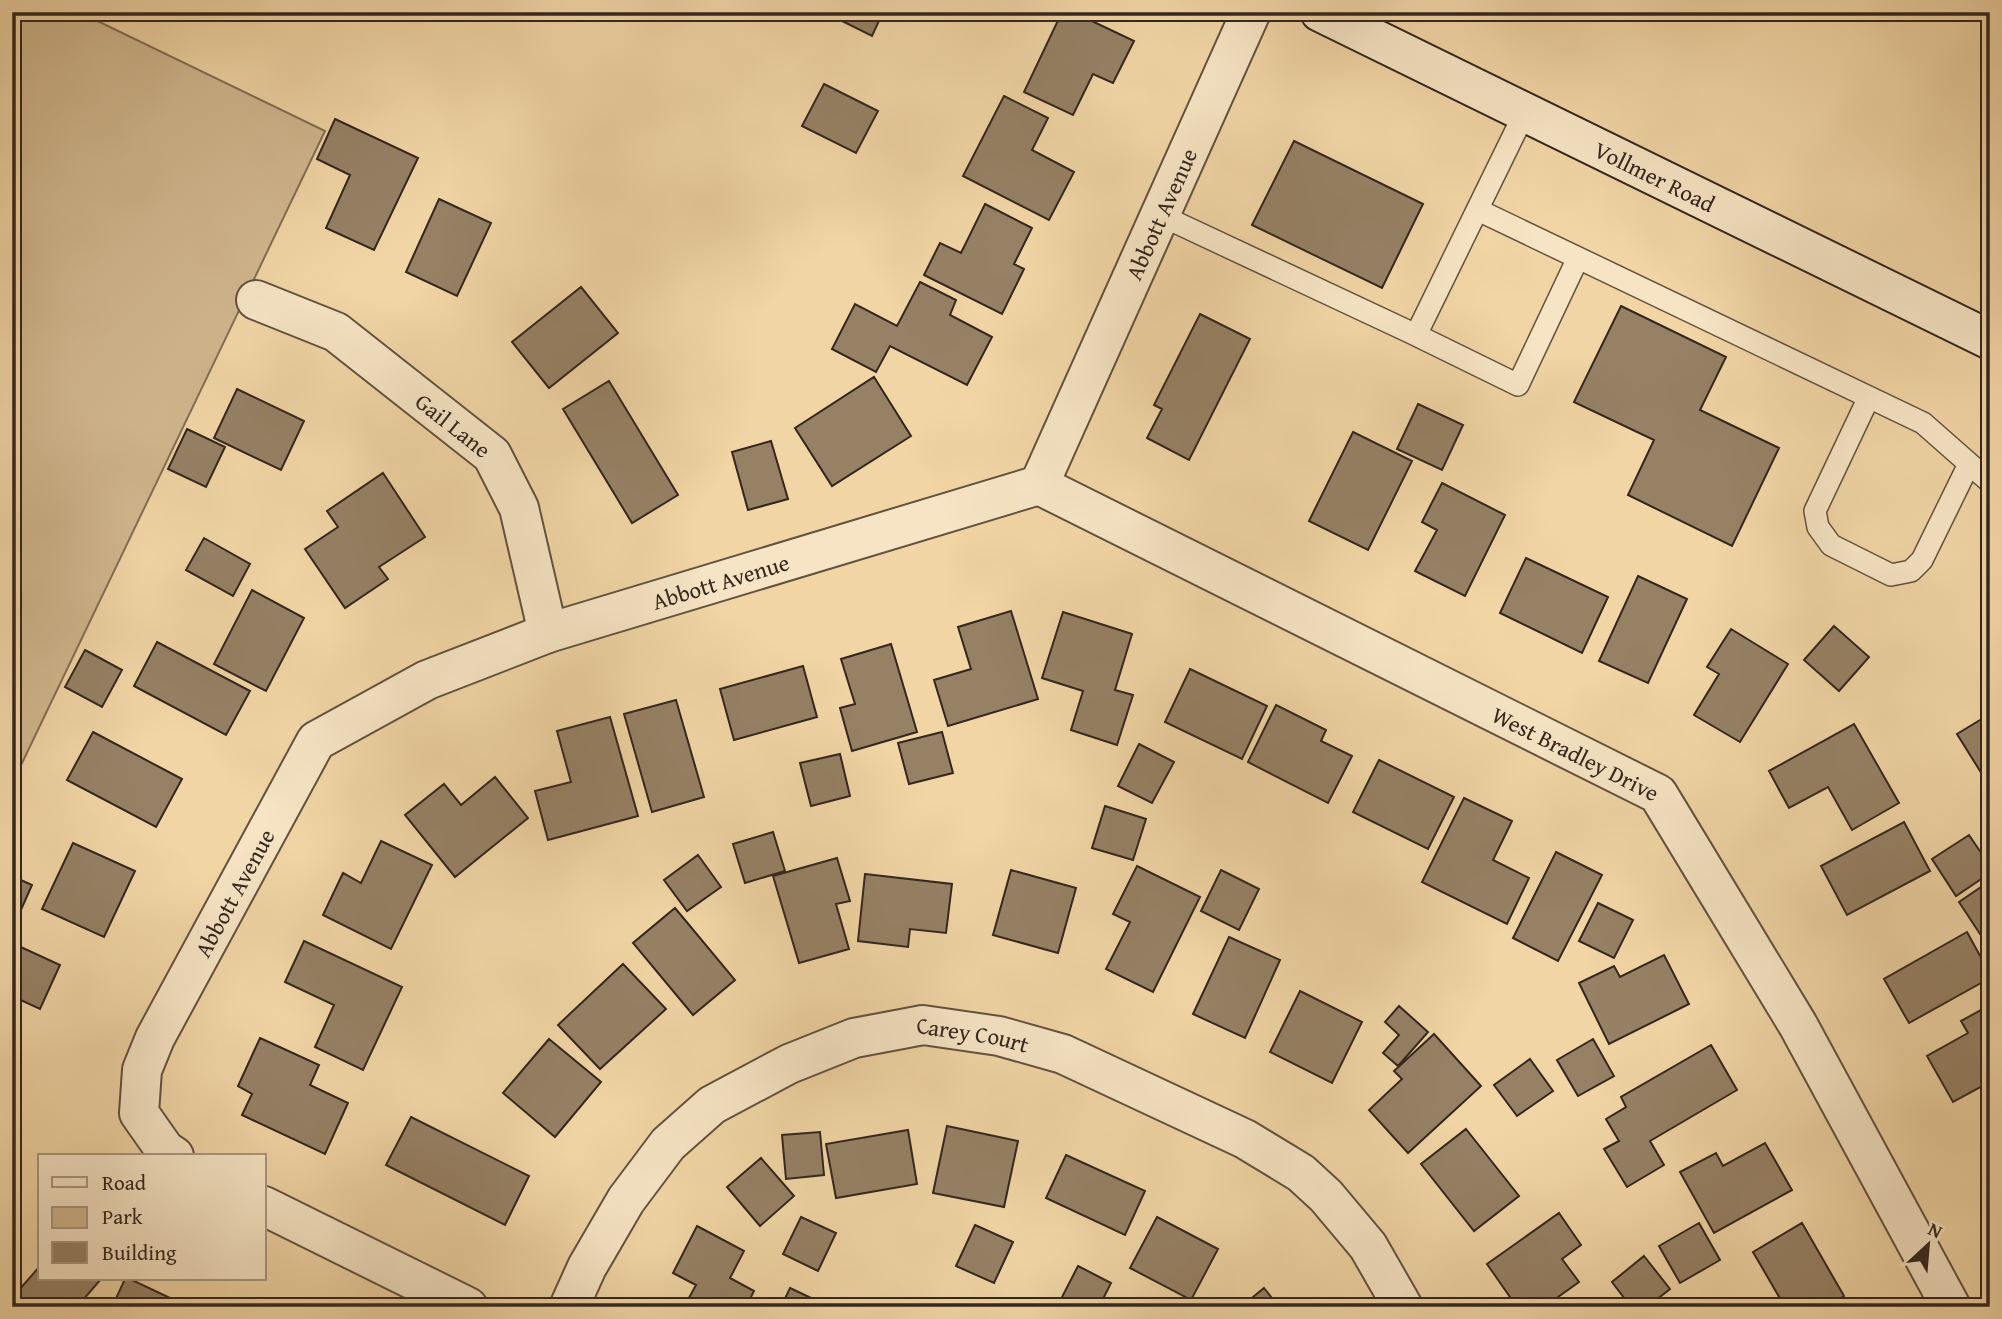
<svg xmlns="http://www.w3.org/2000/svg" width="2002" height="1319" font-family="'Gentium Book Plus',serif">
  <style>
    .green { fill: #d1b78e; stroke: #826e56; stroke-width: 2 }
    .building { fill: #968165; stroke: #33261f; stroke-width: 2 }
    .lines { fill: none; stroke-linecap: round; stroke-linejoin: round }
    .service-casing { stroke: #625240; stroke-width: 24 }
    .minor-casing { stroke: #625240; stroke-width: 42 }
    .secondary-casing { stroke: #33261f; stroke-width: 42 }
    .service { stroke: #f6e4c4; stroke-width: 21 }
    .minor { stroke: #f6e4c4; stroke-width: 38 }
    .secondary { stroke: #f6e4c4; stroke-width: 38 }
    .labels { text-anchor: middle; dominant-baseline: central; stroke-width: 5; stroke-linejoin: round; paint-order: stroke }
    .street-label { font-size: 23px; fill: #33261f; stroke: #f6e4c4 }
  </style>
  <rect width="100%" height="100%" fill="#f1d5a5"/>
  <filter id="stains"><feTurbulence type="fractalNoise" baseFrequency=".00286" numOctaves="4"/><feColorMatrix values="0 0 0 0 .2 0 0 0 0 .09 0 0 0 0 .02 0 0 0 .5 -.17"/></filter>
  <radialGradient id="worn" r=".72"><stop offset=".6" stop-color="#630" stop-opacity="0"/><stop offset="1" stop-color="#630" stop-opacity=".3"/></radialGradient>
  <path class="green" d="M 12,12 L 79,12 L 325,131 L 12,784 Z"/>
  <path class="building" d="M 832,12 L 883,12 L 872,36 L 830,15 Z
    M 1062,12 L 1073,12 L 1134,41 L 1113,83 L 1093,74 L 1073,115 L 1024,92 Z
    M 824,84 L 878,111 L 856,153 L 802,126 Z
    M 1004,96 L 1048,118 L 1032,150 L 1074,172 L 1049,220 L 963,176 Z
    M 335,119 L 418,158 L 374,250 L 326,228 L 350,175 L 317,159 Z
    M 1294,141 L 1423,204 L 1382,288 L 1252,225 Z
    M 439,199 L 491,223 L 457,296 L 406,272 Z
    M 985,204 L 1032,228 L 1014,264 L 1024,269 L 1002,314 L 924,275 L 940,243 L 961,253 Z
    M 920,282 L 956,300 L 950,315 L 992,337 L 967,385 L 890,346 L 876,372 L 832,349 L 855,304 L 897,326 Z
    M 581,287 L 618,333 L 549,388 L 512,342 Z
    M 1621,306 L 1726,357 L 1700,410 L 1779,448 L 1732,546 L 1628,495 L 1654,440 L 1574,402 Z
    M 1200,314 L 1250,339 L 1189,460 L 1147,438 L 1162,409 L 1154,405 Z
    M 874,377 L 911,436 L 832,486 L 795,428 Z
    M 609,381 L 678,495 L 632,523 L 563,409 Z
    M 237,389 L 304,421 L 281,470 L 214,438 Z
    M 1418,404 L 1463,425 L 1442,470 L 1397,449 Z
    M 187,429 L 225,447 L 206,487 L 168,469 Z
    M 1353,432 L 1412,461 L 1368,550 L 1309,521 Z
    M 771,441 L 788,499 L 748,510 L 732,452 Z
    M 383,473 L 425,537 L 379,567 L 388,579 L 345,608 L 305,549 L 338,527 L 327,511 Z
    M 1442,483 L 1505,515 L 1465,596 L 1415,571 L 1437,530 L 1422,522 Z
    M 204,538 L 250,564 L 233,596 L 186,570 Z
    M 1526,558 L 1608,597 L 1582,653 L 1500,613 Z
    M 1638,576 L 1687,599 L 1648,683 L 1599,661 Z
    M 252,590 L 304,618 L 266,691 L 214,664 Z
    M 1011,611 L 1038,699 L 948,726 L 934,680 L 971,669 L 958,627 Z
    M 1063,612 L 1132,634 L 1115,690 L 1133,695 L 1117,745 L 1071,730 L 1083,691 L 1042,678 Z
    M 1834,626 L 1869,657 L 1839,691 L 1804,660 Z
    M 1731,629 L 1788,664 L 1740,742 L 1694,715 L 1719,674 L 1707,667 Z
    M 157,642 L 250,691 L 226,735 L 134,686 Z
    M 891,644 L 917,732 L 852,751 L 840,708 L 855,704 L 841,659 Z
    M 85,650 L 122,670 L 102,707 L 65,687 Z
    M 803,666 L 817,717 L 734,740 L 720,689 Z
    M 1190,669 L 1267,706 L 1242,759 L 1165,722 Z
    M 676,700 L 704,797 L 652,812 L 624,714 Z
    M 1276,705 L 1326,730 L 1321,741 L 1352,756 L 1328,803 L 1248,762 Z
    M 1990,714 L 1990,787 L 1957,734 Z
    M 610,717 L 638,816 L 548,840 L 535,791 L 571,782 L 557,731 Z
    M 1854,724 L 1899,803 L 1852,830 L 1828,787 L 1789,808 L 1769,771 Z
    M 93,732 L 182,779 L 156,827 L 67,780 Z
    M 942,732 L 953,773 L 909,784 L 898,743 Z
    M 1139,744 L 1174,762 L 1152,803 L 1118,786 Z
    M 840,754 L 850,796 L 811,806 L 800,763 Z
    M 1379,760 L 1454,797 L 1428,849 L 1353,812 Z
    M 495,777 L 528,818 L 455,877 L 405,815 L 444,784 L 461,805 Z
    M 1464,798 L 1512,821 L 1493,860 L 1529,878 L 1507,924 L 1422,882 Z
    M 1105,806 L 1146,819 L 1133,860 L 1092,848 Z
    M 1904,822 L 1930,871 L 1847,915 L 1821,866 Z
    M 773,832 L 785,871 L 745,883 L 733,844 Z
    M 1969,835 L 1990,866 L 1990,873 L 1956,896 L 1932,859 Z
    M 381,841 L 432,865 L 391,949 L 323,915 L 343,873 L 361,883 Z
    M 73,843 L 135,871 L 104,937 L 42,909 Z
    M 1556,852 L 1602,875 L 1558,961 L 1513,938 Z
    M 698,855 L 721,887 L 687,911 L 664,880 Z
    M 837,858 L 850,901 L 836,904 L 849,949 L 799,963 L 773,876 Z
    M 1137,866 L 1200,897 L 1153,992 L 1106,969 L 1130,922 L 1113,914 Z
    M 1011,870 L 1076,888 L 1058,953 L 993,935 Z
    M 1221,870 L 1259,889 L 1239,930 L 1201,911 Z
    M 865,874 L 952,884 L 946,933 L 910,929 L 908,947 L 858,941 Z
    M 12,876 L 32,885 L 16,921 L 12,920 Z
    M 1990,881 L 1990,928 L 1980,934 L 1959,902 Z
    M 1598,903 L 1633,920 L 1614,958 L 1579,941 Z
    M 675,908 L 735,980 L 693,1015 L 633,943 Z
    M 1967,932 L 1990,974 L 1990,978 L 1909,1023 L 1884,979 Z
    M 1229,937 L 1280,960 L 1245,1038 L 1193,1014 Z
    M 304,941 L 402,987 L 363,1070 L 315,1047 L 334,1005 L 285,982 Z
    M 12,943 L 60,965 L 40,1009 L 12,996 Z
    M 1664,955 L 1689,1004 L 1609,1044 L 1579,983 L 1614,966 L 1620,977 Z
    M 623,964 L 666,1009 L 600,1069 L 558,1025 Z
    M 1300,991 L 1362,1022 L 1332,1083 L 1270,1052 Z
    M 1990,1005 L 1990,1082 L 1953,1102 L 1927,1056 L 1968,1033 L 1961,1021 Z
    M 1399,1006 L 1428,1032 L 1398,1066 L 1383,1053 L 1399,1035 L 1385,1022 Z
    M 1434,1034 L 1481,1086 L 1408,1153 L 1369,1110 L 1402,1079 L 1394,1071 Z
    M 260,1038 L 319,1065 L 310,1085 L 348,1103 L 325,1154 L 242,1115 L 252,1094 L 238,1086 Z
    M 549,1039 L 601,1082 L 555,1137 L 503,1093 Z
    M 1593,1039 L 1614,1076 L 1578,1096 L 1557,1060 Z
    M 1711,1045 L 1737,1090 L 1650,1141 L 1664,1165 L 1627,1187 L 1604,1149 L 1619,1141 L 1606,1119 L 1626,1107 L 1621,1097 Z
    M 1530,1059 L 1553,1091 L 1517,1116 L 1494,1085 Z
    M 411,1117 L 529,1176 L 505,1225 L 386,1165 Z
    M 947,1126 L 1018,1141 L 1004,1207 L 933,1193 Z
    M 1466,1129 L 1519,1196 L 1474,1231 L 1421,1164 Z
    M 908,1130 L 917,1184 L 836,1198 L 826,1144 Z
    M 820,1132 L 824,1175 L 786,1179 L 782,1135 Z
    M 1765,1143 L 1792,1190 L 1714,1233 L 1680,1172 L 1716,1153 L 1723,1166 Z
    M 1066,1155 L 1145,1191 L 1125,1235 L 1046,1198 Z
    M 761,1158 L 794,1196 L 760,1226 L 727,1187 Z
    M 1559,1213 L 1581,1245 L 1562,1259 L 1579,1282 L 1544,1307 L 1517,1307 L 1487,1264 Z
    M 801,1217 L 836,1233 L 818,1271 L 783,1254 Z
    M 1157,1217 L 1218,1249 L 1191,1300 L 1130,1268 Z
    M 1699,1223 L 1720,1260 L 1680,1283 L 1659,1246 Z
    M 1802,1223 L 1844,1296 L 1826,1307 L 1785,1307 L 1753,1252 Z
    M 975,1225 L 1013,1242 L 994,1283 L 956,1266 Z
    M 697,1226 L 744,1251 L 730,1278 L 754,1291 L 746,1307 L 684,1307 L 696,1285 L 673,1273 Z
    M 1644,1256 L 1670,1289 L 1647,1307 L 1631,1307 L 1612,1282 Z
    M 40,1266 L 40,1279 L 101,1279 L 77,1307 L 12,1307 L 12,1298 Z
    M 1078,1266 L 1111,1283 L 1099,1307 L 1076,1307 L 1061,1299 Z
    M 125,1279 L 130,1279 L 189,1307 L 112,1307 Z
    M 790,1288 L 830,1307 L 781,1307 Z
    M 1264,1288 L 1279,1307 L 1241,1307 Z"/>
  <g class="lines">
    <defs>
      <path id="service" d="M 1478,210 L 1923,423 L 1990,482
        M 1160,215 L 1416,335 L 1525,112
        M 1416,335 L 1518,385 L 1578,258
        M 1869,397 L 1815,511 L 1818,527 L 1831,545 L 1891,575 L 1911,571 L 1922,560 L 1969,464"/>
      <g id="minor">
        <path id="s1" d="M 256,300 L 336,332 L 492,455 L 519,508 L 548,633"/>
        <path id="s2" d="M 1039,485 L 1658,794 L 1798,1025 L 1951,1307"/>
        <path id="s3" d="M 174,1156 L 165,1150 L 139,1113 L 142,1070 L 155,1038 L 316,741 L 427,680 L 548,633 L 1039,485 L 1251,12"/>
        <path d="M 264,1206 L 468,1307"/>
        <path id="s4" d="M 569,1307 L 587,1267 L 626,1200 L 668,1144 L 712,1105 L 789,1064 L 854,1038 L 923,1025 L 999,1036 L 1063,1054 L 1245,1139 L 1301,1173 L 1326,1196 L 1368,1246 L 1403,1307"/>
      </g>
      <g id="secondary">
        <path id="s5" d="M 1320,12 L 1990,340"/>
      </g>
    </defs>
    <use href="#service" class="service-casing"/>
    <use href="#minor" class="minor-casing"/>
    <use href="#secondary" class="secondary-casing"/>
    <use href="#service" class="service"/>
    <use href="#minor" class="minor"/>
    <use href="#secondary" class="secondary"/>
  </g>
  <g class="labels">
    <g class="street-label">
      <text stroke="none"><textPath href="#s5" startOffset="373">Vollmer Road</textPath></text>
      <text stroke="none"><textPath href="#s3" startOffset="1538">Abbott Avenue</textPath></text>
      <text stroke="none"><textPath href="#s1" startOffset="236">Gail Lane</textPath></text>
      <text stroke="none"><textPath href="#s3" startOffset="908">Abbott Avenue</textPath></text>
      <text stroke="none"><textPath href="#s2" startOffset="600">West Bradley Drive</textPath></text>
      <text stroke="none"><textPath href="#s3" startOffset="299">Abbott Avenue</textPath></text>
      <text stroke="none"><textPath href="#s4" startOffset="528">Carey Court</textPath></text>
    </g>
  </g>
  <rect width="2002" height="1319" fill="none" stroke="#f1d5a5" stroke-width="42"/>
  <rect x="14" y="14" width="1974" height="1291" fill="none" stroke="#33261f" stroke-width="3.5"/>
  <rect x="21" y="21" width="1960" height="1277" fill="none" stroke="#33261f" stroke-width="2"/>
  <rect x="38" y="1154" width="228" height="126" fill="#f6e4c4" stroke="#a89882" stroke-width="2"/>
  <rect x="52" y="1177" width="35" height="10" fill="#f6e4c4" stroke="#a89882" stroke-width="2"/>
  <text x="102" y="1190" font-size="21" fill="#33261f">Road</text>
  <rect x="52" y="1207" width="35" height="21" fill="#d1b78e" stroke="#a89882" stroke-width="2"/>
  <text x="102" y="1224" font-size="21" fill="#33261f">Park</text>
  <rect x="52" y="1242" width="35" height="21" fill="#968165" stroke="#a89882" stroke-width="2"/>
  <text x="102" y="1260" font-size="21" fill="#33261f">Building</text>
  <g transform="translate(1928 1245) rotate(26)" stroke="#f6e4c4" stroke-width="5" paint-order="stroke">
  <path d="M0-5L12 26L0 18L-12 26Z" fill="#33261f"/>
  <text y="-10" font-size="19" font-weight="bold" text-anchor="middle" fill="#33261f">N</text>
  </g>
  <rect width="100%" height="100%" filter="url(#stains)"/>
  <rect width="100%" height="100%" fill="url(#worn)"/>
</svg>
